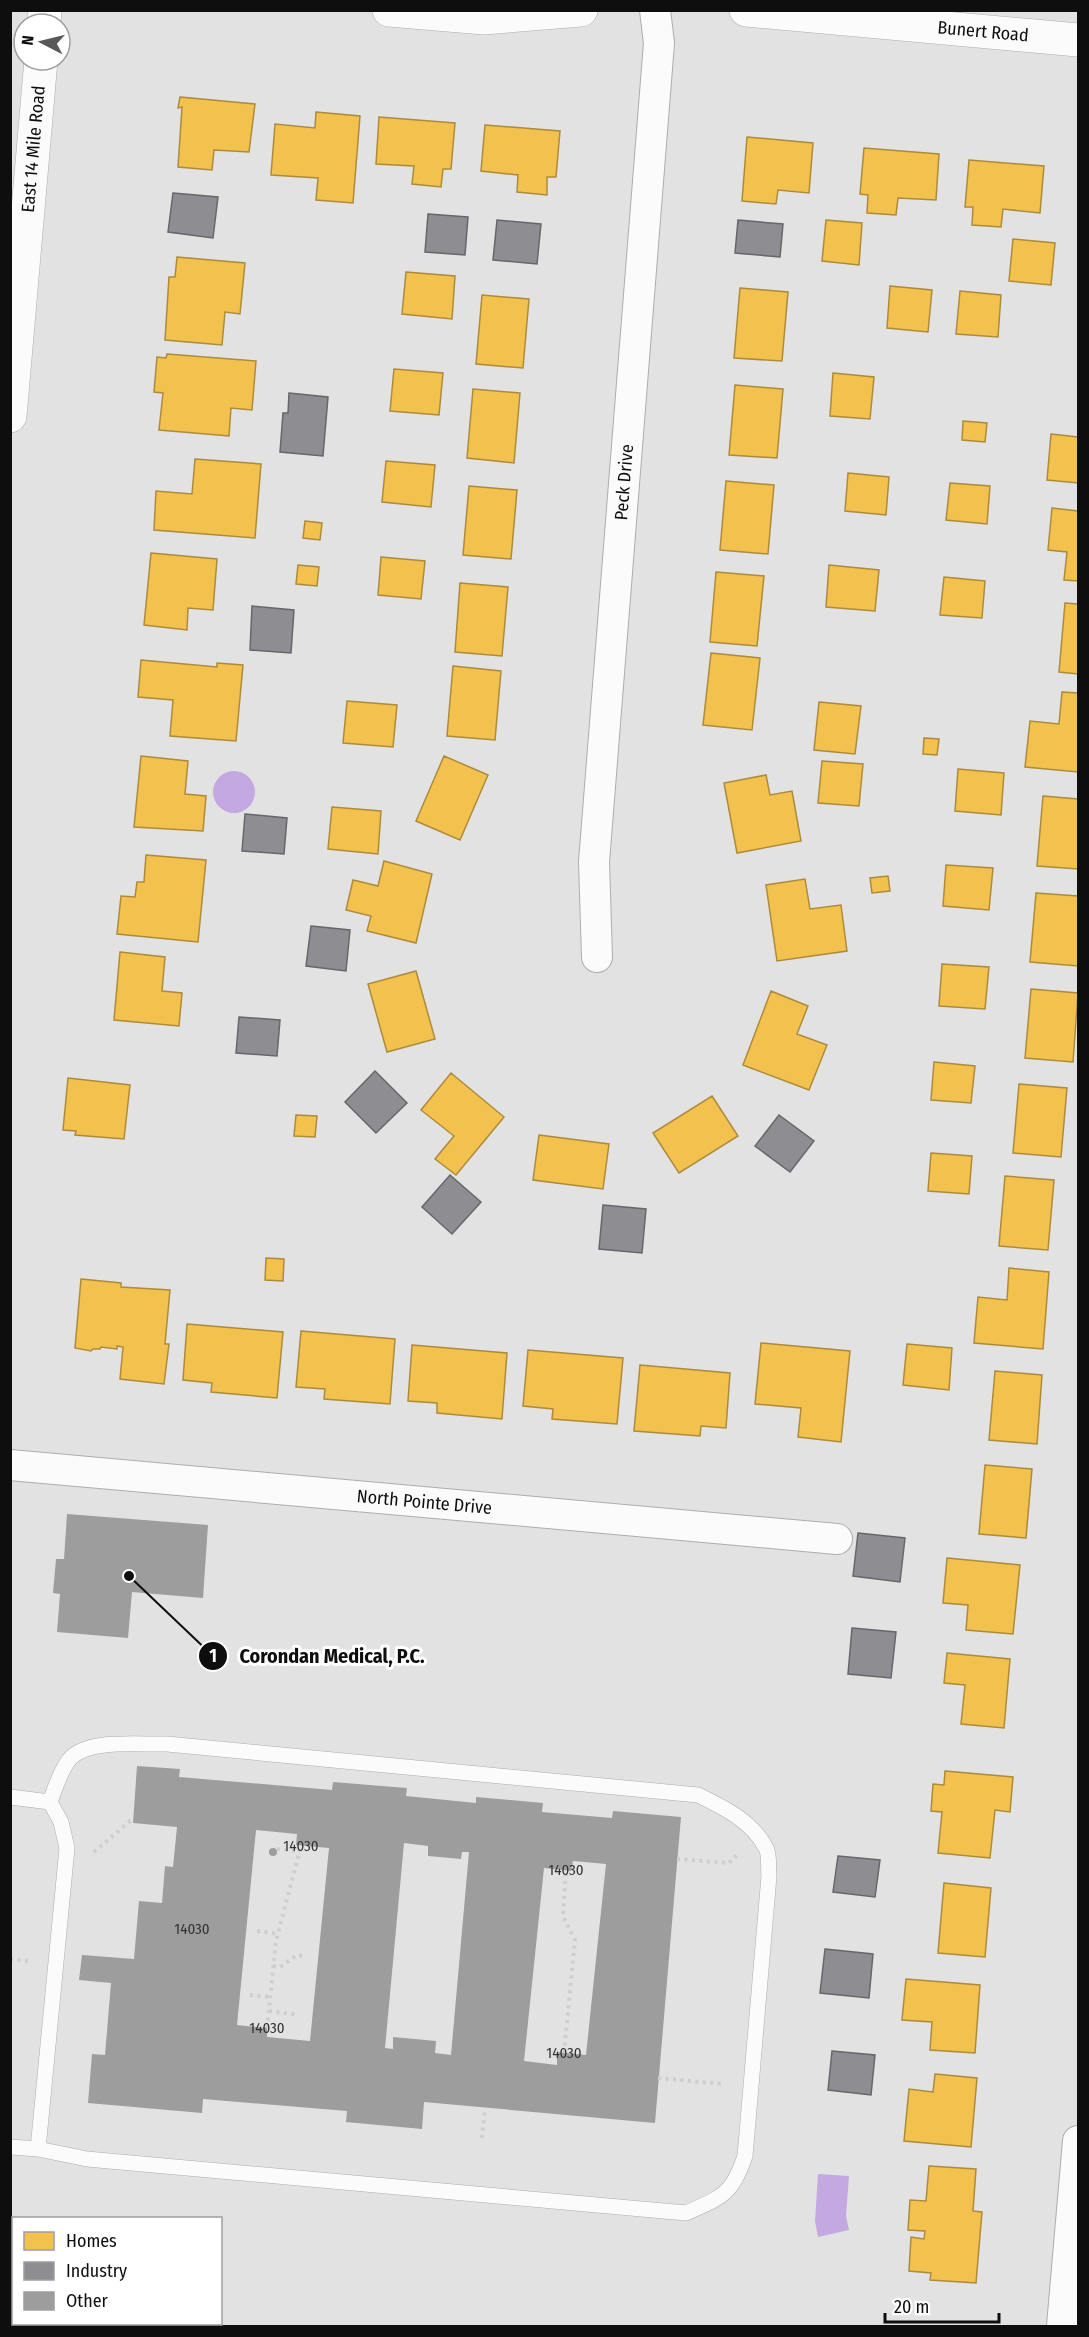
<svg xmlns="http://www.w3.org/2000/svg" width="1089" height="2337" font-family="'Fira Sans Condensed',sans-serif">
  <style>
    .water { fill: #c4a8e1 }
    .homes { fill: #f2c14e; stroke: #ae8b3b; stroke-width: 1.5 }
    .industry { fill: #8d8d92; stroke: #67676b; stroke-width: 1.5 }
    .building { fill: #9d9d9e; fill-rule: evenodd }
    .lines { fill: none; stroke-linecap: round; stroke-linejoin: round }
    .lane-casing { stroke: #aeadae; stroke-width: 16 }
    .street-casing { stroke: #aeadae; stroke-width: 32 }
    .secondary-casing { stroke: #aeadae; stroke-width: 34 }
    .path { stroke: #cececf; stroke-width: 4; stroke-dasharray: 3 4.5; stroke-linecap: butt }
    .lane { stroke: #fbfbfb; stroke-width: 15 }
    .street { stroke: #fbfbfb; stroke-width: 30 }
    .secondary { stroke: #fbfbfb; stroke-width: 33 }
    .labels { text-anchor: middle; dominant-baseline: central; stroke-width: 6; stroke-linejoin: round; paint-order: stroke }
    .number-label { font-size: 15px; fill: #323233 }
    .street-label { font-size: 18px; fill: #0e0e0f; stroke: #fff }
    .leader { fill: none; stroke: #0e0e0f; stroke-width: 2 }
    .callout-dot { fill: #0e0e0f; stroke: #fff; stroke-width: 2 }
    .mark-label { font-size: 18px; text-anchor: middle; font-weight: bold; fill: #fff }
    .callout-label { font-size: 20px; text-anchor: middle; font-weight: bold; fill: #0e0e0f; stroke: #fff; stroke-width: 6; stroke-linejoin: round; paint-order: stroke }
  </style>
  <rect width="100%" height="100%" fill="#e2e2e3"/>
  <path class="water" d="M213 792a21 21 0 1 1 42 0a21 21 0 1 1-42 0Z
    M 818,2174 L 849,2176 L 846,2216 L 849,2230 L 818,2237 L 815,2221 Z"/>
  <path class="homes" d="M 180,97 L 255,104 L 249,152 L 214,150 L 212,170 L 178,167 L 182,107 L 178,108 Z
    M 316,112 L 360,116 L 353,203 L 316,200 L 318,178 L 271,175 L 275,124 L 315,128 Z
    M 379,117 L 455,123 L 451,169 L 443,169 L 441,187 L 412,184 L 414,166 L 376,164 Z
    M 485,125 L 560,131 L 556,177 L 547,177 L 547,195 L 517,192 L 518,175 L 481,171 Z
    M 747,137 L 813,143 L 809,193 L 778,190 L 776,204 L 742,201 Z
    M 864,148 L 939,154 L 936,200 L 898,198 L 896,215 L 867,213 L 868,195 L 860,194 Z
    M 969,160 L 1044,166 L 1040,213 L 1003,209 L 1001,227 L 972,225 L 973,207 L 965,207 Z
    M 826,220 L 862,223 L 859,265 L 822,261 Z
    M 1013,239 L 1055,243 L 1051,285 L 1009,281 Z
    M 177,257 L 245,263 L 240,314 L 225,312 L 222,345 L 165,340 L 169,277 L 175,277 Z
    M 406,272 L 455,276 L 452,319 L 402,314 Z
    M 890,286 L 932,290 L 928,332 L 887,328 Z
    M 740,288 L 788,292 L 782,361 L 734,358 Z
    M 960,291 L 1001,295 L 998,337 L 956,334 Z
    M 482,295 L 529,299 L 523,368 L 476,364 Z
    M 167,354 L 256,361 L 252,410 L 231,408 L 229,436 L 159,430 L 163,393 L 154,392 L 157,357 L 166,358 Z
    M 394,369 L 443,373 L 439,415 L 390,411 Z
    M 833,373 L 874,377 L 870,419 L 830,416 Z
    M 735,385 L 783,389 L 777,458 L 729,455 Z
    M 473,389 L 520,393 L 514,463 L 467,458 Z
    M 963,421 L 987,423 L 985,442 L 962,440 Z
    M 1051,434 L 1078,437 L 1078,483 L 1047,480 Z
    M 195,459 L 261,464 L 255,538 L 154,530 L 156,491 L 192,494 Z
    M 386,461 L 435,465 L 431,507 L 382,502 Z
    M 848,473 L 889,477 L 886,515 L 845,511 Z
    M 726,481 L 774,485 L 768,554 L 720,550 Z
    M 950,483 L 990,486 L 987,524 L 946,520 Z
    M 469,486 L 517,490 L 511,559 L 463,555 Z
    M 1052,508 L 1078,511 L 1078,581 L 1064,580 L 1067,552 L 1048,550 Z
    M 305,521 L 322,523 L 320,540 L 303,538 Z
    M 151,553 L 217,559 L 213,610 L 188,608 L 187,630 L 144,625 Z
    M 381,557 L 425,561 L 421,599 L 378,595 Z
    M 298,565 L 319,567 L 317,586 L 296,584 Z
    M 829,565 L 879,570 L 875,611 L 826,607 Z
    M 716,572 L 764,576 L 757,646 L 710,642 Z
    M 944,577 L 985,581 L 982,618 L 940,615 Z
    M 460,583 L 508,587 L 502,656 L 455,652 Z
    M 1065,603 L 1078,604 L 1078,674 L 1059,672 Z
    M 711,653 L 760,658 L 752,730 L 703,725 Z
    M 141,660 L 217,667 L 217,663 L 243,665 L 236,741 L 170,736 L 173,700 L 138,697 Z
    M 453,666 L 501,671 L 495,740 L 447,736 Z
    M 1062,692 L 1078,693 L 1078,772 L 1025,767 L 1030,721 L 1059,724 Z
    M 347,701 L 397,705 L 393,747 L 343,743 Z
    M 819,702 L 861,706 L 855,754 L 814,750 Z
    M 924,738 L 939,739 L 937,755 L 923,754 Z
    M 141,756 L 188,761 L 185,794 L 206,796 L 203,831 L 134,827 Z
    M 444,756 L 488,775 L 460,840 L 416,821 Z
    M 822,761 L 863,764 L 859,806 L 818,803 Z
    M 958,769 L 1004,773 L 1001,815 L 955,811 Z
    M 766,775 L 770,795 L 792,791 L 801,841 L 737,853 L 724,783 Z
    M 1043,796 L 1078,799 L 1078,869 L 1037,866 Z
    M 332,807 L 381,811 L 378,854 L 328,849 Z
    M 146,855 L 206,860 L 198,942 L 117,934 L 121,896 L 135,897 L 137,882 L 144,882 Z
    M 384,861 L 432,874 L 416,943 L 367,931 L 371,916 L 346,910 L 353,880 L 378,886 Z
    M 946,865 L 993,868 L 989,910 L 943,906 Z
    M 888,876 L 890,891 L 872,893 L 870,878 Z
    M 805,879 L 810,909 L 841,905 L 847,951 L 777,961 L 766,885 Z
    M 1036,893 L 1078,896 L 1078,966 L 1030,962 Z
    M 120,952 L 165,957 L 162,991 L 182,993 L 179,1026 L 114,1020 Z
    M 942,964 L 989,967 L 985,1009 L 939,1006 Z
    M 416,971 L 435,1039 L 387,1052 L 368,984 Z
    M 1031,989 L 1078,993 L 1073,1062 L 1025,1058 Z
    M 771,991 L 808,1006 L 797,1034 L 827,1045 L 809,1090 L 743,1065 Z
    M 934,1062 L 975,1066 L 971,1103 L 931,1100 Z
    M 451,1073 L 504,1117 L 456,1175 L 435,1159 L 454,1136 L 421,1110 Z
    M 68,1078 L 130,1085 L 124,1139 L 75,1135 L 76,1131 L 63,1130 Z
    M 1019,1084 L 1067,1088 L 1061,1157 L 1013,1153 Z
    M 712,1096 L 738,1136 L 679,1173 L 653,1133 Z
    M 296,1115 L 317,1116 L 315,1137 L 294,1136 Z
    M 539,1135 L 609,1144 L 603,1189 L 533,1180 Z
    M 931,1153 L 972,1156 L 969,1194 L 928,1191 Z
    M 1005,1176 L 1054,1180 L 1048,1250 L 999,1246 Z
    M 266,1258 L 284,1259 L 283,1281 L 265,1280 Z
    M 1009,1268 L 1049,1272 L 1043,1349 L 974,1343 L 978,1297 L 1007,1300 Z
    M 81,1279 L 121,1283 L 121,1287 L 170,1290 L 165,1344 L 169,1344 L 164,1384 L 120,1379 L 123,1347 L 117,1346 L 117,1349 L 101,1347 L 100,1349 L 93,1349 L 91,1351 L 75,1348 Z
    M 187,1324 L 283,1332 L 277,1398 L 211,1392 L 212,1383 L 183,1380 Z
    M 301,1331 L 395,1339 L 390,1404 L 324,1399 L 325,1389 L 296,1387 Z
    M 761,1343 L 850,1351 L 841,1442 L 798,1437 L 801,1408 L 755,1404 Z
    M 907,1344 L 952,1348 L 949,1390 L 903,1385 Z
    M 412,1345 L 507,1353 L 502,1419 L 437,1413 L 437,1403 L 408,1401 Z
    M 528,1350 L 623,1358 L 617,1424 L 552,1419 L 553,1409 L 523,1406 Z
    M 640,1365 L 730,1373 L 726,1428 L 701,1426 L 700,1436 L 634,1431 Z
    M 995,1371 L 1042,1375 L 1037,1444 L 989,1440 Z
    M 985,1465 L 1032,1469 L 1026,1538 L 979,1534 Z
    M 947,1558 L 1020,1565 L 1013,1634 L 966,1630 L 968,1605 L 943,1603 Z
    M 947,1653 L 1010,1659 L 1004,1728 L 961,1724 L 965,1685 L 944,1683 Z
    M 945,1771 L 1013,1777 L 1010,1812 L 995,1810 L 990,1858 L 938,1853 L 942,1812 L 931,1811 L 933,1784 L 944,1785 Z
    M 944,1883 L 991,1888 L 985,1957 L 938,1953 Z
    M 906,1979 L 980,1985 L 975,2053 L 930,2050 L 932,2022 L 902,2020 Z
    M 935,2074 L 977,2078 L 971,2147 L 904,2141 L 909,2089 L 933,2092 Z
    M 929,2166 L 976,2169 L 973,2211 L 982,2212 L 976,2283 L 930,2280 L 931,2273 L 909,2271 L 911,2237 L 924,2239 L 925,2231 L 908,2230 L 910,2200 L 926,2201 Z
    M 10,2307 L 14,2307 L 14,2324 L 24,2324 L 24,2326 L 10,2326 Z"/>
  <path class="industry" d="M 173,193 L 218,197 L 213,238 L 168,232 Z
    M 428,214 L 468,217 L 465,255 L 425,252 Z
    M 497,220 L 541,224 L 537,264 L 493,260 Z
    M 738,220 L 783,224 L 780,257 L 735,253 Z
    M 289,393 L 328,397 L 323,456 L 280,452 L 283,413 L 288,413 Z
    M 252,606 L 294,610 L 291,653 L 250,650 Z
    M 245,814 L 287,818 L 284,854 L 242,851 Z
    M 311,926 L 350,930 L 346,971 L 306,966 Z
    M 239,1017 L 280,1020 L 277,1056 L 236,1053 Z
    M 375,1071 L 407,1103 L 376,1133 L 345,1102 Z
    M 779,1115 L 814,1141 L 790,1172 L 755,1146 Z
    M 450,1175 L 481,1202 L 452,1234 L 422,1207 Z
    M 603,1205 L 646,1209 L 642,1253 L 599,1249 Z
    M 858,1533 L 905,1538 L 900,1582 L 853,1576 Z
    M 852,1628 L 896,1632 L 891,1678 L 848,1674 Z
    M 838,1856 L 880,1860 L 875,1897 L 833,1892 Z
    M 825,1949 L 873,1954 L 869,1998 L 820,1993 Z
    M 832,2051 L 875,2055 L 871,2095 L 828,2090 Z"/>
  <path class="building" d="M 67,1514 L 208,1525 L 203,1598 L 132,1592 L 128,1638 L 57,1632 L 60,1594 L 53,1593 L 56,1559 L 64,1559 Z
    M 137,1766 L 180,1769 L 179,1777 L 332,1790 L 333,1782 L 407,1788 L 406,1796 L 476,1803 L 476,1797 L 543,1803 L 542,1812 L 612,1818 L 613,1811 L 681,1817 L 655,2123 L 424,2102 L 422,2129 L 346,2122 L 347,2111 L 203,2099 L 202,2113 L 88,2103 L 92,2054 L 105,2055 L 111,1983 L 79,1980 L 82,1955 L 134,1959 L 139,1901 L 162,1903 L 165,1866 L 173,1867 L 177,1827 L 133,1823 ZM 256,1830 L 297,1834 L 296,1845 L 329,1848 L 310,2041 L 267,2037 L 267,2028 L 237,2025 ZM 404,1843 L 428,1846 L 428,1856 L 461,1859 L 462,1852 L 469,1852 L 451,2055 L 435,2053 L 436,2041 L 393,2037 L 393,2049 L 385,2048 ZM 573,1861 L 606,1864 L 586,2055 L 557,2052 L 557,2065 L 524,2061 L 544,1868 L 571,1871 Z
    M269 1852a4 4 0 1 1 8 0a4 4 0 1 1-8 0Z"/>
  <g class="lines">
    <defs>
      <path id="lane" d="M 10,1797 L 50,1802
        M 10,2147 L 38,2149 L 87,2159 L 686,2213 C 722,2197 732,2195 745,2156 L 769,1876 C 768,1868 770,1855 766,1848 C 752,1821 723,1807 698,1795 L 167,1744 C 140,1745 86,1738 69,1760 C 60,1771 55,1789 50,1802 L 61,1822 L 67,1848 L 38,2149"/>
      <g id="street">
        <path id="s1" d="M 597,957 L 594,862 L 659,43 L 655,10"/>
        <path id="s2" d="M 10,1465 L 837,1539"/>
        <path d="M 1062,2326 L 1078,2141"/>
      </g>
      <g id="secondary">
        <path d="M 389,10 L 484,18 L 581,10"/>
        <path id="s3" d="M 746,10 L 1078,40"/>
        <path d="M 44,24 L 45,10"/>
        <path id="s4" d="M 10,416 L 41,60"/>
      </g>
    </defs>
    <use href="#lane" class="lane-casing"/>
    <use href="#street" class="street-casing"/>
    <use href="#secondary" class="secondary-casing"/>
    <path class="path" d="M 277,1849 L 300,1852
      M 94,1852 L 130,1821 L 133,1821
      M 677,1859 L 729,1863 L 738,1854
      M 257,1931 L 278,1934
      M 10,1959 L 31,1961
      M 273,1966 L 280,1967 L 297,1955 L 304,1956
      M 250,1995 L 270,1997
      M 269,2011 L 298,2015
      M 267,2028 L 276,1941 L 301,1846
      M 564,2053 L 575,1940 L 563,1916 L 566,1870
      M 658,2078 L 723,2084
      M 482,2138 L 485,2108"/>
    <use href="#lane" class="lane"/>
    <use href="#street" class="street"/>
    <use href="#secondary" class="secondary"/>
  </g>
  <g class="labels">
    <g class="number-label">
      <text x="301" y="1846">14030</text>
      <text x="566" y="1870">14030</text>
      <text x="192" y="1929">14030</text>
      <text x="267" y="2028">14030</text>
      <text x="564" y="2053">14030</text>
    </g>
    <g class="street-label">
      <text stroke="none"><textPath href="#s3" startOffset="238">Bunert Road</textPath></text>
      <text stroke="none"><textPath href="#s4" startOffset="268">East 14 Mile Road</textPath></text>
      <text stroke="none"><textPath href="#s1" startOffset="476">Peck Drive</textPath></text>
      <text stroke="none"><textPath href="#s2" startOffset="416">North Pointe Drive</textPath></text>
    </g>
  </g>
  <path class="leader" d="M129 1576L213 1656"/>
  <g class="callout-dot">
    <circle cx="129" cy="1576" r="6"/>
    <circle cx="213" cy="1656" r="15"/>
  </g>
  <g class="mark-label">
    <text x="213" y="1662">1</text>
  </g>
  <g class="callout-label">
    <text x="332" y="1663">Corondan Medical, P.C.</text>
  </g>
  <rect width="1089" height="2337" fill="none" stroke="#0e0e0f" stroke-width="24"/>
  <rect x="12" y="2217" width="210" height="108" fill="#ffffff" stroke="#9f9f9f" stroke-width="1.5"/>
  <rect x="24" y="2232" width="30" height="18" fill="#f2c14e" stroke="#9f9f9f" stroke-width="1.5"/>
  <text x="66" y="2247" font-size="18" fill="#0e0e0f">Homes</text>
  <rect x="24" y="2262" width="30" height="18" fill="#8d8d92" stroke="#9f9f9f" stroke-width="1.5"/>
  <text x="66" y="2277" font-size="18" fill="#0e0e0f">Industry</text>
  <rect x="24" y="2292" width="30" height="18" fill="#9d9d9e" stroke="#9f9f9f" stroke-width="1.5"/>
  <text x="66" y="2307" font-size="18" fill="#0e0e0f">Other</text>
  <g transform="translate(42 42) rotate(277)"><circle r="28" fill="#ffffff" stroke="#9f9f9f" stroke-width="1.5"/>
  <path d="M0-4.5L10 22L0 15L-10 22Z" fill="#585859"/>
  <text y="-9" font-size="16" font-weight="bold" text-anchor="middle" fill="#0e0e0f">N</text>
  </g>
  <path d="M885 2313v9h114v-9" fill="none" stroke="#0e0e0f" stroke-width="3"/>
  <text x="894" y="2313" font-size="18" fill="#0e0e0f" stroke="#ffffff" stroke-width="4.5" paint-order="stroke">20 m</text>
</svg>
